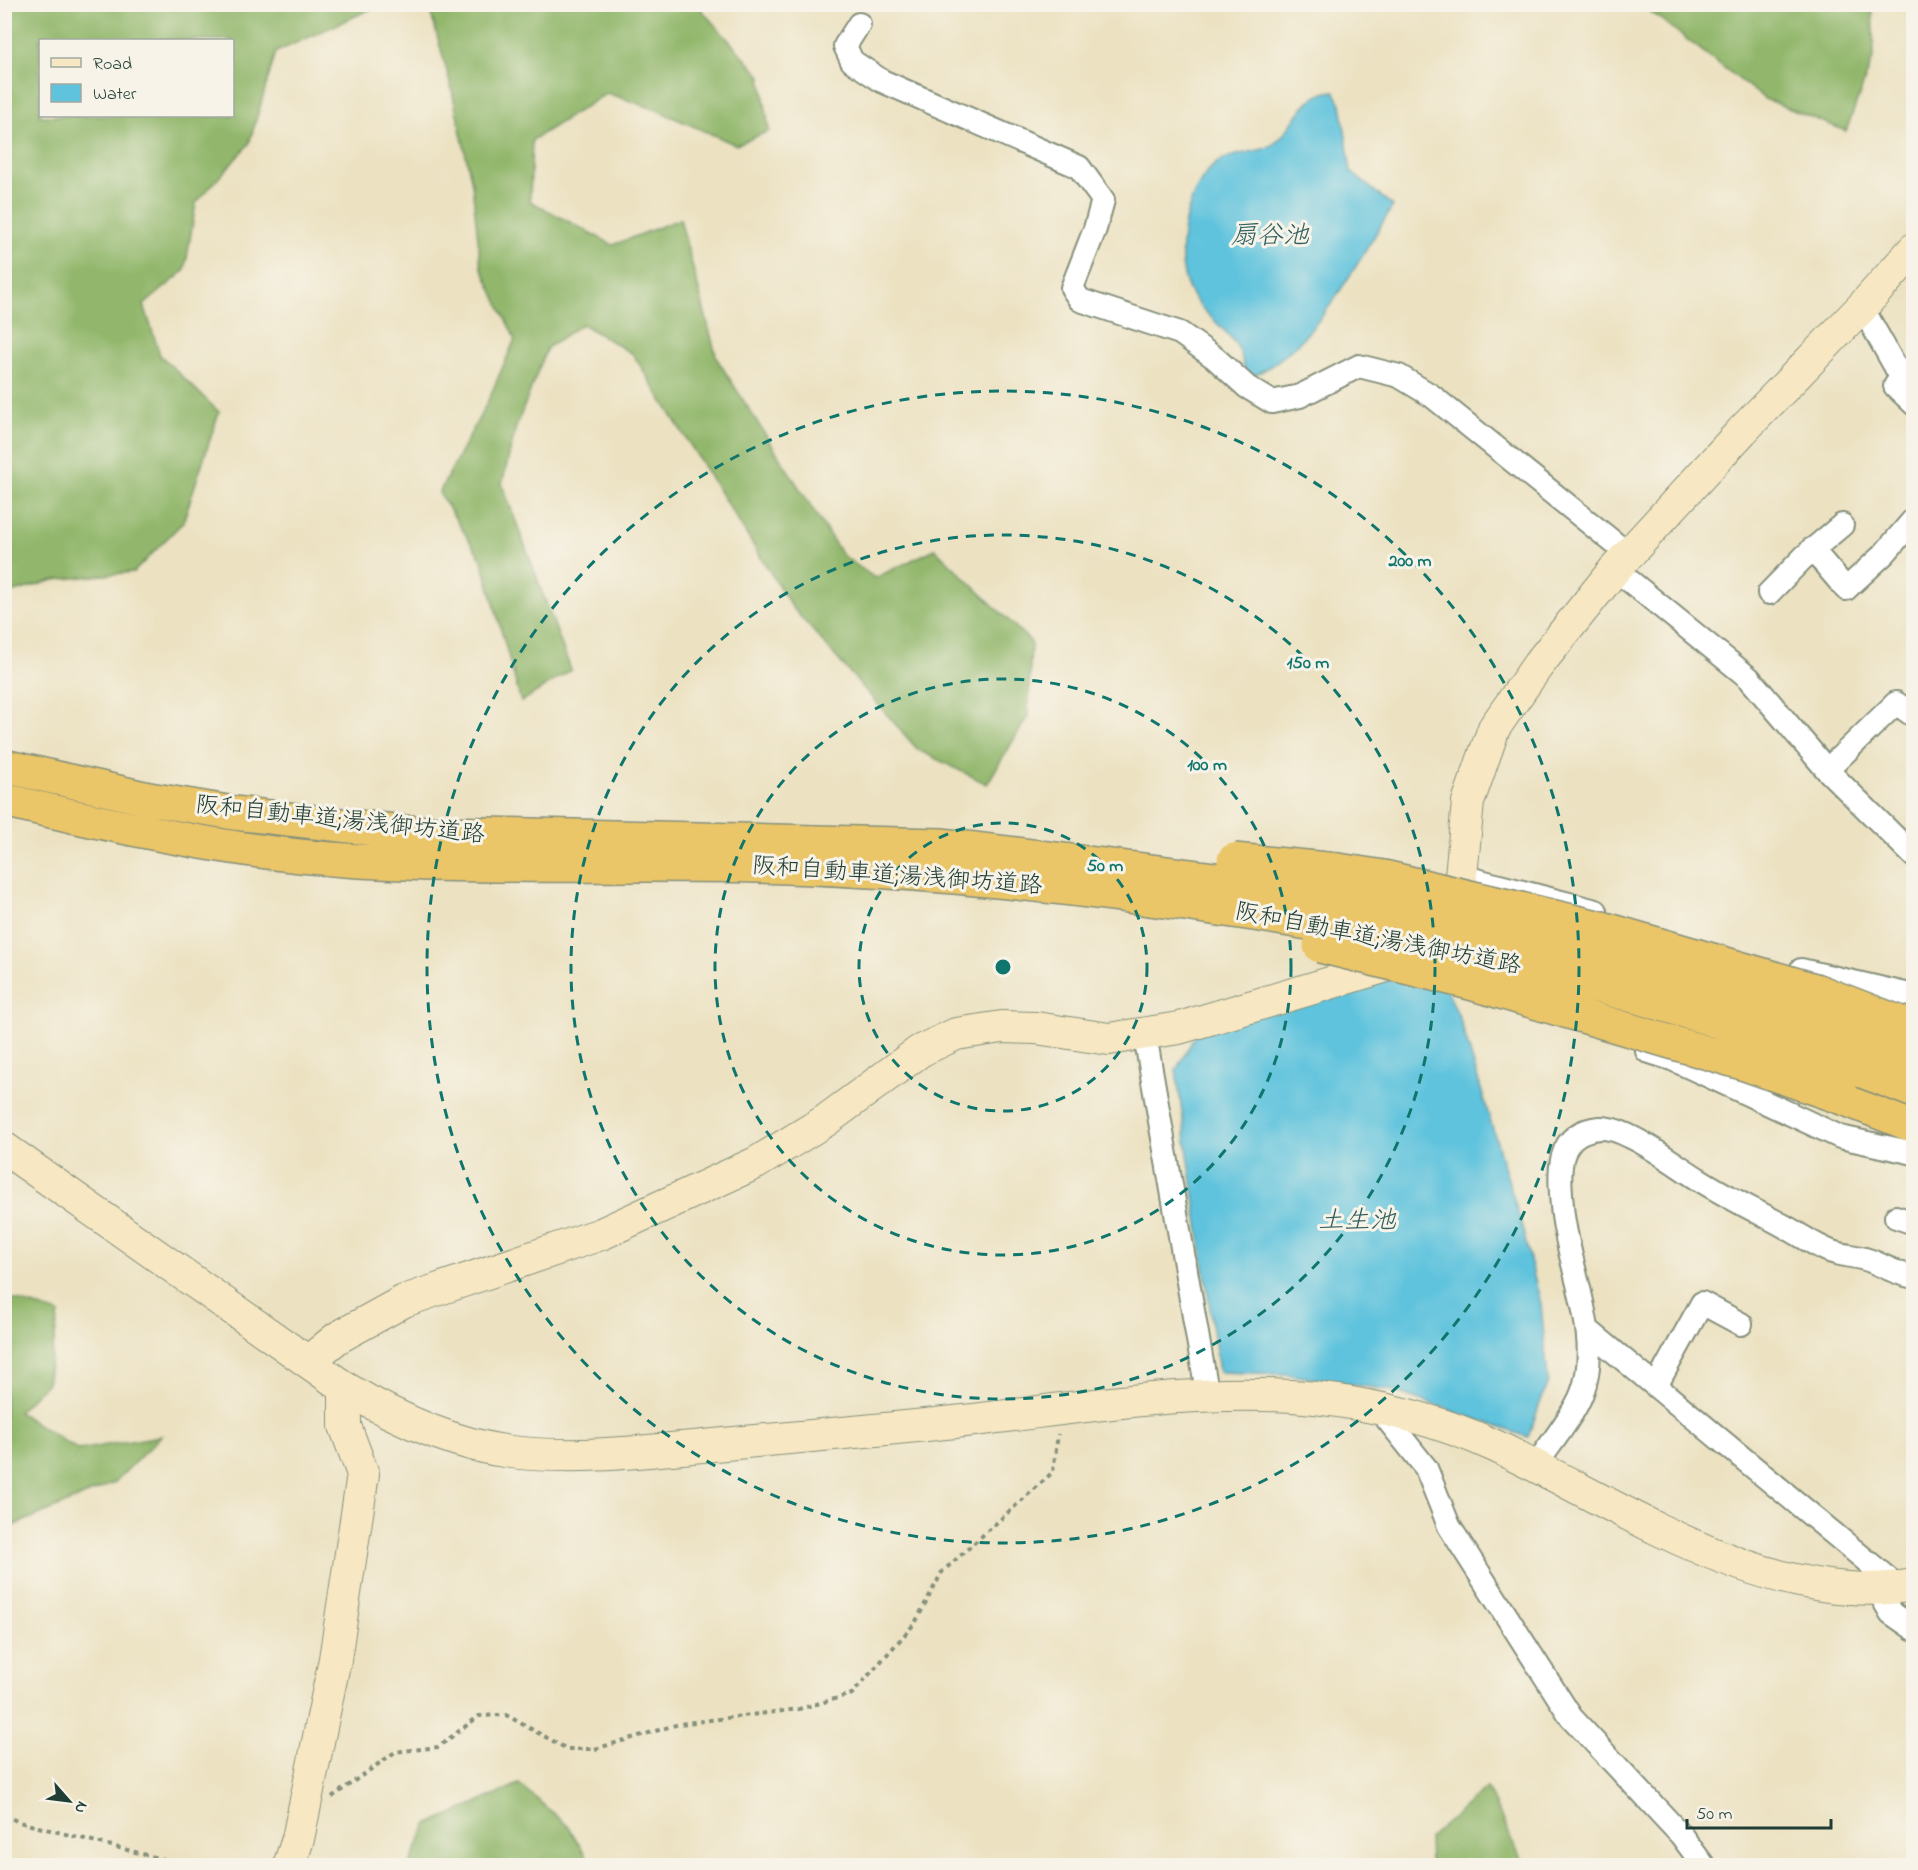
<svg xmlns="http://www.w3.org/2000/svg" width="1918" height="1870" font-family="'Indie Flower','Klee One',sans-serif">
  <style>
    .forest { fill: #92b76c; stroke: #587a50; stroke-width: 1.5; fill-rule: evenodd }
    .water { fill: #5fc3dd; stroke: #3f8088; stroke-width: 1.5 }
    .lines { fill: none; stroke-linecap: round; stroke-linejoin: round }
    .street-casing { stroke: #86907b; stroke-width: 26 }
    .secondary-casing { stroke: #86907b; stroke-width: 34 }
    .highway-casing { stroke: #86907b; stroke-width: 36 }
    .path { stroke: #86907b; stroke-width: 4; stroke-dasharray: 4.5 4.5; stroke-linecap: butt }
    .street { stroke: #fff; stroke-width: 22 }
    .secondary { stroke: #f7e8c3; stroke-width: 32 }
    .highway { stroke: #ebc669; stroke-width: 33 }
    .highway-bridge-casing { stroke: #86907b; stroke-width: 36; stroke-linecap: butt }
    .highway-bridge { stroke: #ebc669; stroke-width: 33 }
    .ring { fill: none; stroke: #0f766e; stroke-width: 3; stroke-dasharray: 10 8 }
    .labels { text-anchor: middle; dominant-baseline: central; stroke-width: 6; stroke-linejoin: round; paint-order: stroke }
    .street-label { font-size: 24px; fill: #1f3d34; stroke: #f7f3e8 }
    .water-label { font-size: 26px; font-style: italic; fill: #2f5e5e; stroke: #f7f3e8 }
    .centre { fill: #0f766e; stroke: #f7f3e8; stroke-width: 3 }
    .ring-label { font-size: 18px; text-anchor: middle; font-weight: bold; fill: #0f766e; stroke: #f7f3e8; stroke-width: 6; stroke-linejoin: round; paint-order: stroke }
  </style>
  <rect width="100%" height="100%" fill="#f7f3e8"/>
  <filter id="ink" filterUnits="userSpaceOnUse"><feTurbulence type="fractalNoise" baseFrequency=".0167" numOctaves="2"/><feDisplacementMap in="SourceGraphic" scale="12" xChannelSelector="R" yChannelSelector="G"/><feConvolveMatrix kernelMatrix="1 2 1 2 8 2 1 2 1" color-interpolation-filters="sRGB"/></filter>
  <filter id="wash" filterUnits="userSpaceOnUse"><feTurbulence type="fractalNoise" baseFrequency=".008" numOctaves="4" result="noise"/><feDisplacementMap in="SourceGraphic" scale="24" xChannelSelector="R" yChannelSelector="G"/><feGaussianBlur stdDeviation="1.35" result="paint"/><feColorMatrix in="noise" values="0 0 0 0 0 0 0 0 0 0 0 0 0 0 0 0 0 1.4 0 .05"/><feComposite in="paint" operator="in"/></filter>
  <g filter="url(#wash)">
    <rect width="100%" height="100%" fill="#ece2c2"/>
    <path class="forest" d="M 5,4 L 380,5 L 276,52 L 249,144 L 196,203 L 185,270 L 144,305 L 160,355 L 219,412 L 183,522 L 134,572 L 54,580 L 5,595 ZM 232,40 L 232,116 L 40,116 L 40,40 Z
      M 403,5 L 697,5 L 761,76 L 769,131 L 736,145 L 654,109 L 607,93 L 532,140 L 530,201 L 613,245 L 680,219 L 717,359 L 842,555 L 875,578 L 935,549 L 1031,642 L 1028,716 L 987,784 L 918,750 L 792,607 L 633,354 L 582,324 L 547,348 L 516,427 L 502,484 L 571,670 L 521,702 L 482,560 L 439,493 L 487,403 L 515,339 L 481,267 L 472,184 L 451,86 L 430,10 Z
      M 1642,5 L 1872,5 L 1874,56 L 1846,131 L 1765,99 Z
      M 5,1297 L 59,1313 L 47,1383 L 18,1412 L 78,1450 L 161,1436 L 114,1483 L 5,1529 Z
      M 519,1784 L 568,1826 L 592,1865 L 409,1865 L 427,1825 Z
      M 1487,1788 L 1524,1865 L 1430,1865 L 1429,1838 Z"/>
    <path class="water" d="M 1334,91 L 1341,104 L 1351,172 L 1393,206 C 1355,265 1317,345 1253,376 L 1245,372 C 1243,365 1242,357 1239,350 C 1233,334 1202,313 1192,295 C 1171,262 1184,194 1212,167 C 1229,150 1260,155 1275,143 C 1298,124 1299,95 1334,91 Z
      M 1436,966 L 1460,1019 L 1521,1223 L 1541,1304 L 1548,1381 L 1528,1437 L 1394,1391 L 1284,1374 L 1219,1372 L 1176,1070 L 1200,1028 Z"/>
  </g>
  <g filter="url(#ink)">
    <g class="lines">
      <defs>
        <path id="street" d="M 859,24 L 845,46 L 852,61 L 882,81 L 1079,167 L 1103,200 L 1095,229 L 1072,288 L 1080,300 L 1180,333 L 1215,358 L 1247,387 L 1272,402 L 1300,396 L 1359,366 L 1399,376 L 1432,396 L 1628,554
          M 1862,307 L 1901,377 L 1895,386 L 1914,404
          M 1812,549 L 1846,589 L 1884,554 L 1914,519
          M 1615,569 L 1749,678 L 1827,770 L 1914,856
          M 1769,593 L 1805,556 L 1842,525
          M 1827,770 L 1896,703 L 1914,716
          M 1461,876 L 1596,911
          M 1801,970 L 1914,996
          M 1145,1035 L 1208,1397
          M 1647,1051 L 1672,1059 L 1840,1137 L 1914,1153
          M 1896,1217 L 1914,1223
          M 1588,1330 L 1898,1587
          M 1656,1386 L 1702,1303 L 1741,1324
          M 1379,1409 L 1426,1468 L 1449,1526 L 1571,1717 L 1681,1835 L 1704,1866
          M 1535,1466 C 1549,1446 1574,1415 1582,1393 C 1604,1336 1566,1264 1562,1206 C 1559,1172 1555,1132 1600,1128 C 1626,1126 1678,1167 1700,1180 C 1727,1197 1756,1211 1784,1226 C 1799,1234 1815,1246 1832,1252 C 1844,1256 1859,1256 1871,1261 C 1886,1267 1897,1274 1914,1277
          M 1876,1587 L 1891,1613 L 1914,1629"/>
        <path id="secondary" d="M 1446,919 L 1461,876 L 1468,802 L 1494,728 L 1538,665 L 1615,569 L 1742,431 L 1862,307 L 1914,249
          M 4,1148 L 345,1388 C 394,1417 454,1445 511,1452 C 579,1460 647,1451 714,1445 C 806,1436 898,1429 990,1418 C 1096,1405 1208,1387 1315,1398 C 1377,1405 1439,1420 1495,1446 C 1621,1505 1768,1610 1914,1585
          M 309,1361 L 337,1338 L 404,1301 L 601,1234 L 756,1163 L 825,1121 L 920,1051 L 956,1034 L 1002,1027 L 1036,1028 L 1109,1039 L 1179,1028 L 1387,966 L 1400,958
          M 289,1866 L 298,1839 L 335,1659 L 363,1474 L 345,1426 L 345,1388"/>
        <path id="highway" d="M 4,766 L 149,799 L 234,813 L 403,832 L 943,845 L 1231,881
          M 4,800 C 116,827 230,852 345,860 C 482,869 621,863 758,866 C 914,870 1072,886 1226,910
          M 1845,1099 L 1914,1126"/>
      </defs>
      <use href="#street" class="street-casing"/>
      <use href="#secondary" class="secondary-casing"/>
      <use href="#highway" class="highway-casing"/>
      <path class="path" d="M 332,1797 L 395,1752 L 438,1747 L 479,1716 L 506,1715 L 567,1749 L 595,1749 L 679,1724 L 799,1709 L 852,1694 L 915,1623 L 942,1572 L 1053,1472 L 1058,1434
        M 4,1815 L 19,1822 L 189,1866"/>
      <use href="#street" class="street"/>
      <use href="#secondary" class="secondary"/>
      <use href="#highway" class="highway"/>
      <defs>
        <path id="highway-bridge" d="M 1234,860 L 1338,870 L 1384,877 L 1602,928 L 1815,990 L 1914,1028
          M 1231,881 C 1464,920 1692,976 1914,1056
          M 1226,910 C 1460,943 1694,1004 1914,1091
          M 1320,946 L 1470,983 L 1742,1063 L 1845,1099"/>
      </defs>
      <use href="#highway-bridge" class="highway-bridge-casing"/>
      <use href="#highway-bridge" class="highway-bridge"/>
    </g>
  </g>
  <g class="ring">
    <circle cx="1003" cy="967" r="144"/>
    <circle cx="1003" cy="967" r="288"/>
    <circle cx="1003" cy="967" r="432"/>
    <circle cx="1003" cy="967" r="576"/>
  </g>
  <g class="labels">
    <g class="street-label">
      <text transform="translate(340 821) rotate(6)">阪和自動車道;湯浅御坊道路</text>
      <text transform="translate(897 877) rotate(4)">阪和自動車道;湯浅御坊道路</text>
      <text transform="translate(1378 940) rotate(11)">阪和自動車道;湯浅御坊道路</text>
    </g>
    <g class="water-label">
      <text x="1270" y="237">扇谷池</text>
      <text x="1357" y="1222">土生池</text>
    </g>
  </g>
  <circle cx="1003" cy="967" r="9" class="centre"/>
  <g class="ring-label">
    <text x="1410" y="566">200 m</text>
    <text x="1308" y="668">150 m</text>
    <text x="1207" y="770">100 m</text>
    <text x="1105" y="871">50 m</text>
  </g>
  <rect width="1918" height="1870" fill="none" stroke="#f7f3e8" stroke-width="24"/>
  <rect x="39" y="39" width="195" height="78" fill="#f7f3e8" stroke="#a1aaa0" stroke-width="1.5"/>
  <rect x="51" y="58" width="30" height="9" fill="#f7e8c3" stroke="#a1aaa0" stroke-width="1.5"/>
  <text x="93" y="69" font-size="18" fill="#1f3d34">Road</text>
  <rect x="51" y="84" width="30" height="18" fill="#5fc3dd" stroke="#a1aaa0" stroke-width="1.5"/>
  <text x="93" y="99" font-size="18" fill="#1f3d34">Water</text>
  <g transform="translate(69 1801) rotate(118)" stroke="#f7f3e8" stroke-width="4.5" paint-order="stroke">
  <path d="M0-4.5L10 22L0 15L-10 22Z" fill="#1f3d34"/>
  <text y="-9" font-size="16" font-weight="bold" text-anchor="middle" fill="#1f3d34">N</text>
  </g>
  <path d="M1687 1819v9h144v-9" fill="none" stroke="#1f3d34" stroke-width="3"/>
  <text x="1696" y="1819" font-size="18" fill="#1f3d34" stroke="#f7f3e8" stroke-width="4.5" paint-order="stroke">50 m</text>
</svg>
